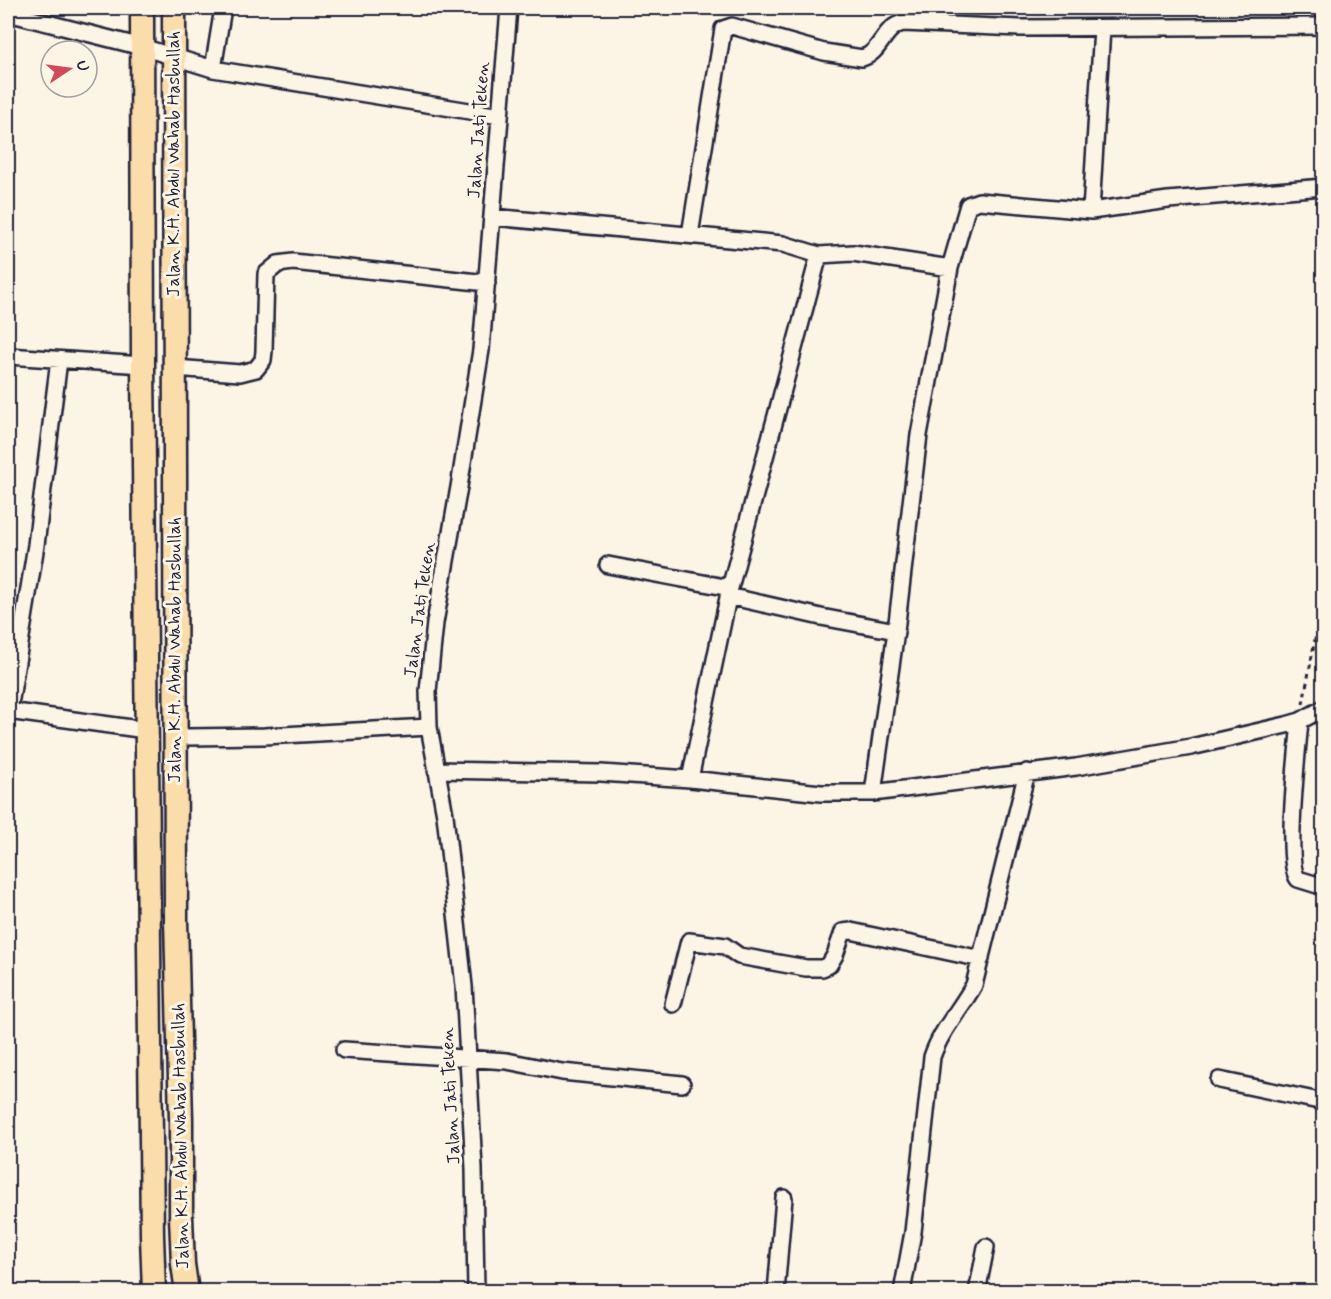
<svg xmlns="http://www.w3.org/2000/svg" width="1331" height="1299" font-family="Mynerve,sans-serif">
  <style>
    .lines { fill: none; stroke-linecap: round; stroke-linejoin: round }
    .minor-casing { stroke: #22223b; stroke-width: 20 }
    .highway-casing { stroke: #22223b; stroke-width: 27 }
    .path { stroke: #22223b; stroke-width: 3; stroke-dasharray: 4.5 4.5; stroke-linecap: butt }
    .minor { stroke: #fcf5e5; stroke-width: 15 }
    .highway { stroke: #faddab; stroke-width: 22 }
    .labels { text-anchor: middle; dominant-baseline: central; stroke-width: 6; stroke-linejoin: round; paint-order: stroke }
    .street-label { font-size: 18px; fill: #22223b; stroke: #fcf5e5 }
  </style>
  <rect width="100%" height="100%" fill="#fcf5e5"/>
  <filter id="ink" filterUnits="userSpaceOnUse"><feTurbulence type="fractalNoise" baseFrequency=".0167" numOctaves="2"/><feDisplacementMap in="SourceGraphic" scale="12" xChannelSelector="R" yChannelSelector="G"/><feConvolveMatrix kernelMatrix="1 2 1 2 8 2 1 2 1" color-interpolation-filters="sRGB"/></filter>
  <g filter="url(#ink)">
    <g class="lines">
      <defs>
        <path id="minor" d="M 8,13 L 142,47 L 213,69 L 500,116
          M 213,69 L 223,8
          M 1091,211 L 1102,28
          M 492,217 L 783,244 L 819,255 L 730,588 L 690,779
          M 690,235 L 723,29 L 732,26 L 824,52 L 862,58 C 881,53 883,27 903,23 L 1020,28 L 1324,26
          M 819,255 L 853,253 L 950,268
          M 8,356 L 143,365
          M 175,368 L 240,373 L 256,369 L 263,360 L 264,351 L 266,274 L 278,264 L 293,262 L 487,283
          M 608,565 L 730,588
          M 728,596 L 821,617 L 896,631
          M 8,711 L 146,730
          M 9,711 L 36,545 L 59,360
          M 1300,721 C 1298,748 1284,862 1298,879 L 1324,887
          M 176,735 L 186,737 L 264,736 L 429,727
          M 436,770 L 601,773 L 690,779 L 821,793 L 873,793 L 1076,767 L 1191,747 L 1286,725 L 1300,721 L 1324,708
          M 873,793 L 896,631 L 919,435 L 950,268 L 968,205 L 979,201 L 1091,211 L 1168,200 L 1324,187
          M 673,1004 L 689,941 L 725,946 L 739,956 L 806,968 L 822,968 L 829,965 L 835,955 L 843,932 L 851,931 L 981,959
          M 344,1050 L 507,1061 L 562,1072 L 682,1084
          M 1219,1080 L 1324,1102
          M 476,1292 L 474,1168 L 464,986 L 445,815 L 429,727 L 428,691 L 435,623 L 459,487 L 481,350 L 509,8
          M 776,1292 L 784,1198
          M 902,1292 L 913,1232 L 932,1057 C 941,1030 960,1010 974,985 L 1027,772
          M 977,1292 L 986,1247"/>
        <path id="highway" d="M 142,8 L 143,365 L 152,1236 L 154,1292
          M 174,8 L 176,920 L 181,1120 L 181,1217 L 183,1264 L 187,1292"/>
      </defs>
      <use href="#minor" class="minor-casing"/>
      <use href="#highway" class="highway-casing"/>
      <path class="path" d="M 1303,704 L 1324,591"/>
      <use href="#minor" class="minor"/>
      <use href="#highway" class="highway"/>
    </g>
  </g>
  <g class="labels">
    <g class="street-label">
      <text transform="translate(479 130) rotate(-86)">Jalan Jati Teken</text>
      <text transform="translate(174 164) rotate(-90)">Jalan K.H. Abdul Wahab Hasbullah</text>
      <text transform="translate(420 610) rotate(-82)">Jalan Jati Teken</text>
      <text transform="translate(175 650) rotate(-90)">Jalan K.H. Abdul Wahab Hasbullah</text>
      <text transform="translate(451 1096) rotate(-93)">Jalan Jati Teken</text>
      <text transform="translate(181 1136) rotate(-91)">Jalan K.H. Abdul Wahab Hasbullah</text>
    </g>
  </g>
  <rect width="1331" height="1299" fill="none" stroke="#fcf5e5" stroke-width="30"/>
  <rect x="15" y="15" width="1301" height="1269" fill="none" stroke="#22223b" stroke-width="2" filter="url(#ink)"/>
  <g transform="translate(69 69) rotate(77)"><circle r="28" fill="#fcf5e5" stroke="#a5a1a1" stroke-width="1.5"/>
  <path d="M0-4.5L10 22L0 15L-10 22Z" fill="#d1495b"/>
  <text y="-9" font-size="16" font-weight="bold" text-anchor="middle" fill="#22223b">U</text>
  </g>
</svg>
